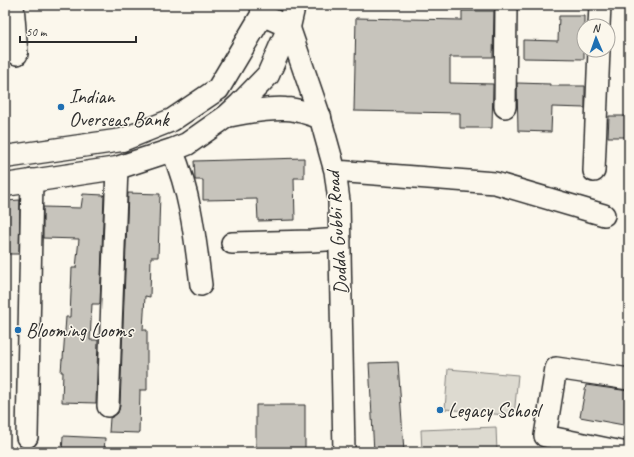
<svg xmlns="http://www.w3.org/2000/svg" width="634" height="457" font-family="Caveat,sans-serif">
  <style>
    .green { fill: #dddad0; stroke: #84827e }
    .building { fill: #c7c4bc; stroke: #2b2b2b }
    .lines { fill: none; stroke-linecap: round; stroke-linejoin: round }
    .minor-casing { stroke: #2b2b2b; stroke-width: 24 }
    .major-casing { stroke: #2b2b2b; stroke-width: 25 }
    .minor { stroke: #fbf7ec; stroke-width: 21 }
    .major { stroke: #fbf7ec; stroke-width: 22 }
    .poi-dot { fill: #1f6fb2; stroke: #fbf7ec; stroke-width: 1.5 }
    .labels { text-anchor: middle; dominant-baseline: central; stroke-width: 3; stroke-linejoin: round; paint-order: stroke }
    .poi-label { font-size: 20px; fill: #2b2b2b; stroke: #fbf7ec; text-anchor: start }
    .street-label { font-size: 20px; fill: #2b2b2b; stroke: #fbf7ec }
  </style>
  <rect width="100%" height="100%" fill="#fbf7ec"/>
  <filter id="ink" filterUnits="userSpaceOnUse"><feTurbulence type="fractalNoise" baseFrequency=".025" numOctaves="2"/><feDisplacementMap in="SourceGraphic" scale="8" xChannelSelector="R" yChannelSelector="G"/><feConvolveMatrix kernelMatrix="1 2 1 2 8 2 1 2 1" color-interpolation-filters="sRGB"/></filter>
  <g filter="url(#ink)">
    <path class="green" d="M 448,369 L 518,375 L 514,416 L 445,409 Z
      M 496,427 L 497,452 L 422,452 L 421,430 Z"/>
    <path class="building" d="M 462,11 L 494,11 L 493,57 L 450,57 L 450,83 L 493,84 L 492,128 L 460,128 L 460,113 L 354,111 L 356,18 L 462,20 Z
      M 559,16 L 584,16 L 584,59 L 523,58 L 523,40 L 558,41 Z
      M 517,83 L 550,84 L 550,86 L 585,86 L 585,108 L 552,107 L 551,132 L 518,131 Z
      M 609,116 L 629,116 L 629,137 L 608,137 Z
      M 304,158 L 304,178 L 294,178 L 295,220 L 258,221 L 257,199 L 203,200 L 203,180 L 195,180 L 195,178 L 194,161 Z
      M 128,193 L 160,194 L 158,257 L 151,257 L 150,297 L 145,296 L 143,330 L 147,330 L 147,390 L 140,390 L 139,433 L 109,432 L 110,418 L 114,416 L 118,413 L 120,406 Z
      M 83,194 L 104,195 L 100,304 L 92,304 L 90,340 L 98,340 L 96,403 L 62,402 L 63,372 L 61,372 L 62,359 L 63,359 L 66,317 L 70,317 L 72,268 L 76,268 L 79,239 L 43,238 L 43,207 L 81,208 Z
      M 20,200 L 19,254 L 5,254 L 5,201 Z
      M 398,362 L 404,452 L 374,452 L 369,363 Z
      M 586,385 L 629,391 L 629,426 L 580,417 Z
      M 256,405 L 305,405 L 305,452 L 256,452 Z
      M 63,436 L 105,438 L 104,452 L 62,452 Z"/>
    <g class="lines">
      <defs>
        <path id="minor" d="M 13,5 L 17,54
          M 262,15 L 289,27 L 320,117 L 335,171 L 339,201 L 344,452
          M 599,26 L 600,5
          M 505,107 L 506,5
          M 172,150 C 191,195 195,237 201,285
          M 335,171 L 495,183 L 604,215
          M 594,171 L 599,50
          M 232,243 L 312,241 L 340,239
          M 108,406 L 117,168
          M 27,437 L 32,180
          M 622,452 L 545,436 L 556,368 L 629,379"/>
        <path id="major" d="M 227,116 C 246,112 266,108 286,109 C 298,109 309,114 320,117
          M 5,157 L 122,140 L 172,120 L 218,89 L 262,15 L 262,5
          M 5,185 L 117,168 L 172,150 L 187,144 L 227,116 L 240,104 L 268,75 L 289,27 L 294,5"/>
      </defs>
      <use href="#minor" class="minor-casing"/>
      <use href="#major" class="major-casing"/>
      <use href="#minor" class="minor"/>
      <use href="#major" class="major"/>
    </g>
  </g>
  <g class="poi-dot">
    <circle cx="61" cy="107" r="4"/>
    <circle cx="18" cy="330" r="4"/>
    <circle cx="440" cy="410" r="4"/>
  </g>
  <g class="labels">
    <g class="poi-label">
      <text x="69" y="96">Indian<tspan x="69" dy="23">Overseas Bank</tspan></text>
      <text x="26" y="330">Blooming Looms</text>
      <text x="448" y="410">Legacy School</text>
    </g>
    <g class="street-label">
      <text transform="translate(337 233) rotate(-94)">Dodda Gubbi Road</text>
    </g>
  </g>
  <rect width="634" height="457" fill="none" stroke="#fbf7ec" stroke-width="20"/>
  <rect x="10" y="10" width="614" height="437" fill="none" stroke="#2b2b2b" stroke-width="1.5" filter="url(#ink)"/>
  <g transform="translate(596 38) rotate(358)"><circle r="19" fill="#fbf7ec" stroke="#a8a59f"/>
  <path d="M0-3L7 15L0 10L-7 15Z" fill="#1f6fb2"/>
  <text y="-6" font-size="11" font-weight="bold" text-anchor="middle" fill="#2b2b2b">N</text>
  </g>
  <path d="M20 36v6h116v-6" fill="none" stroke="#2b2b2b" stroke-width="2"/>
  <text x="26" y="36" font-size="12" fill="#2b2b2b" stroke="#fbf7ec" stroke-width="3" paint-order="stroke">50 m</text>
</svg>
